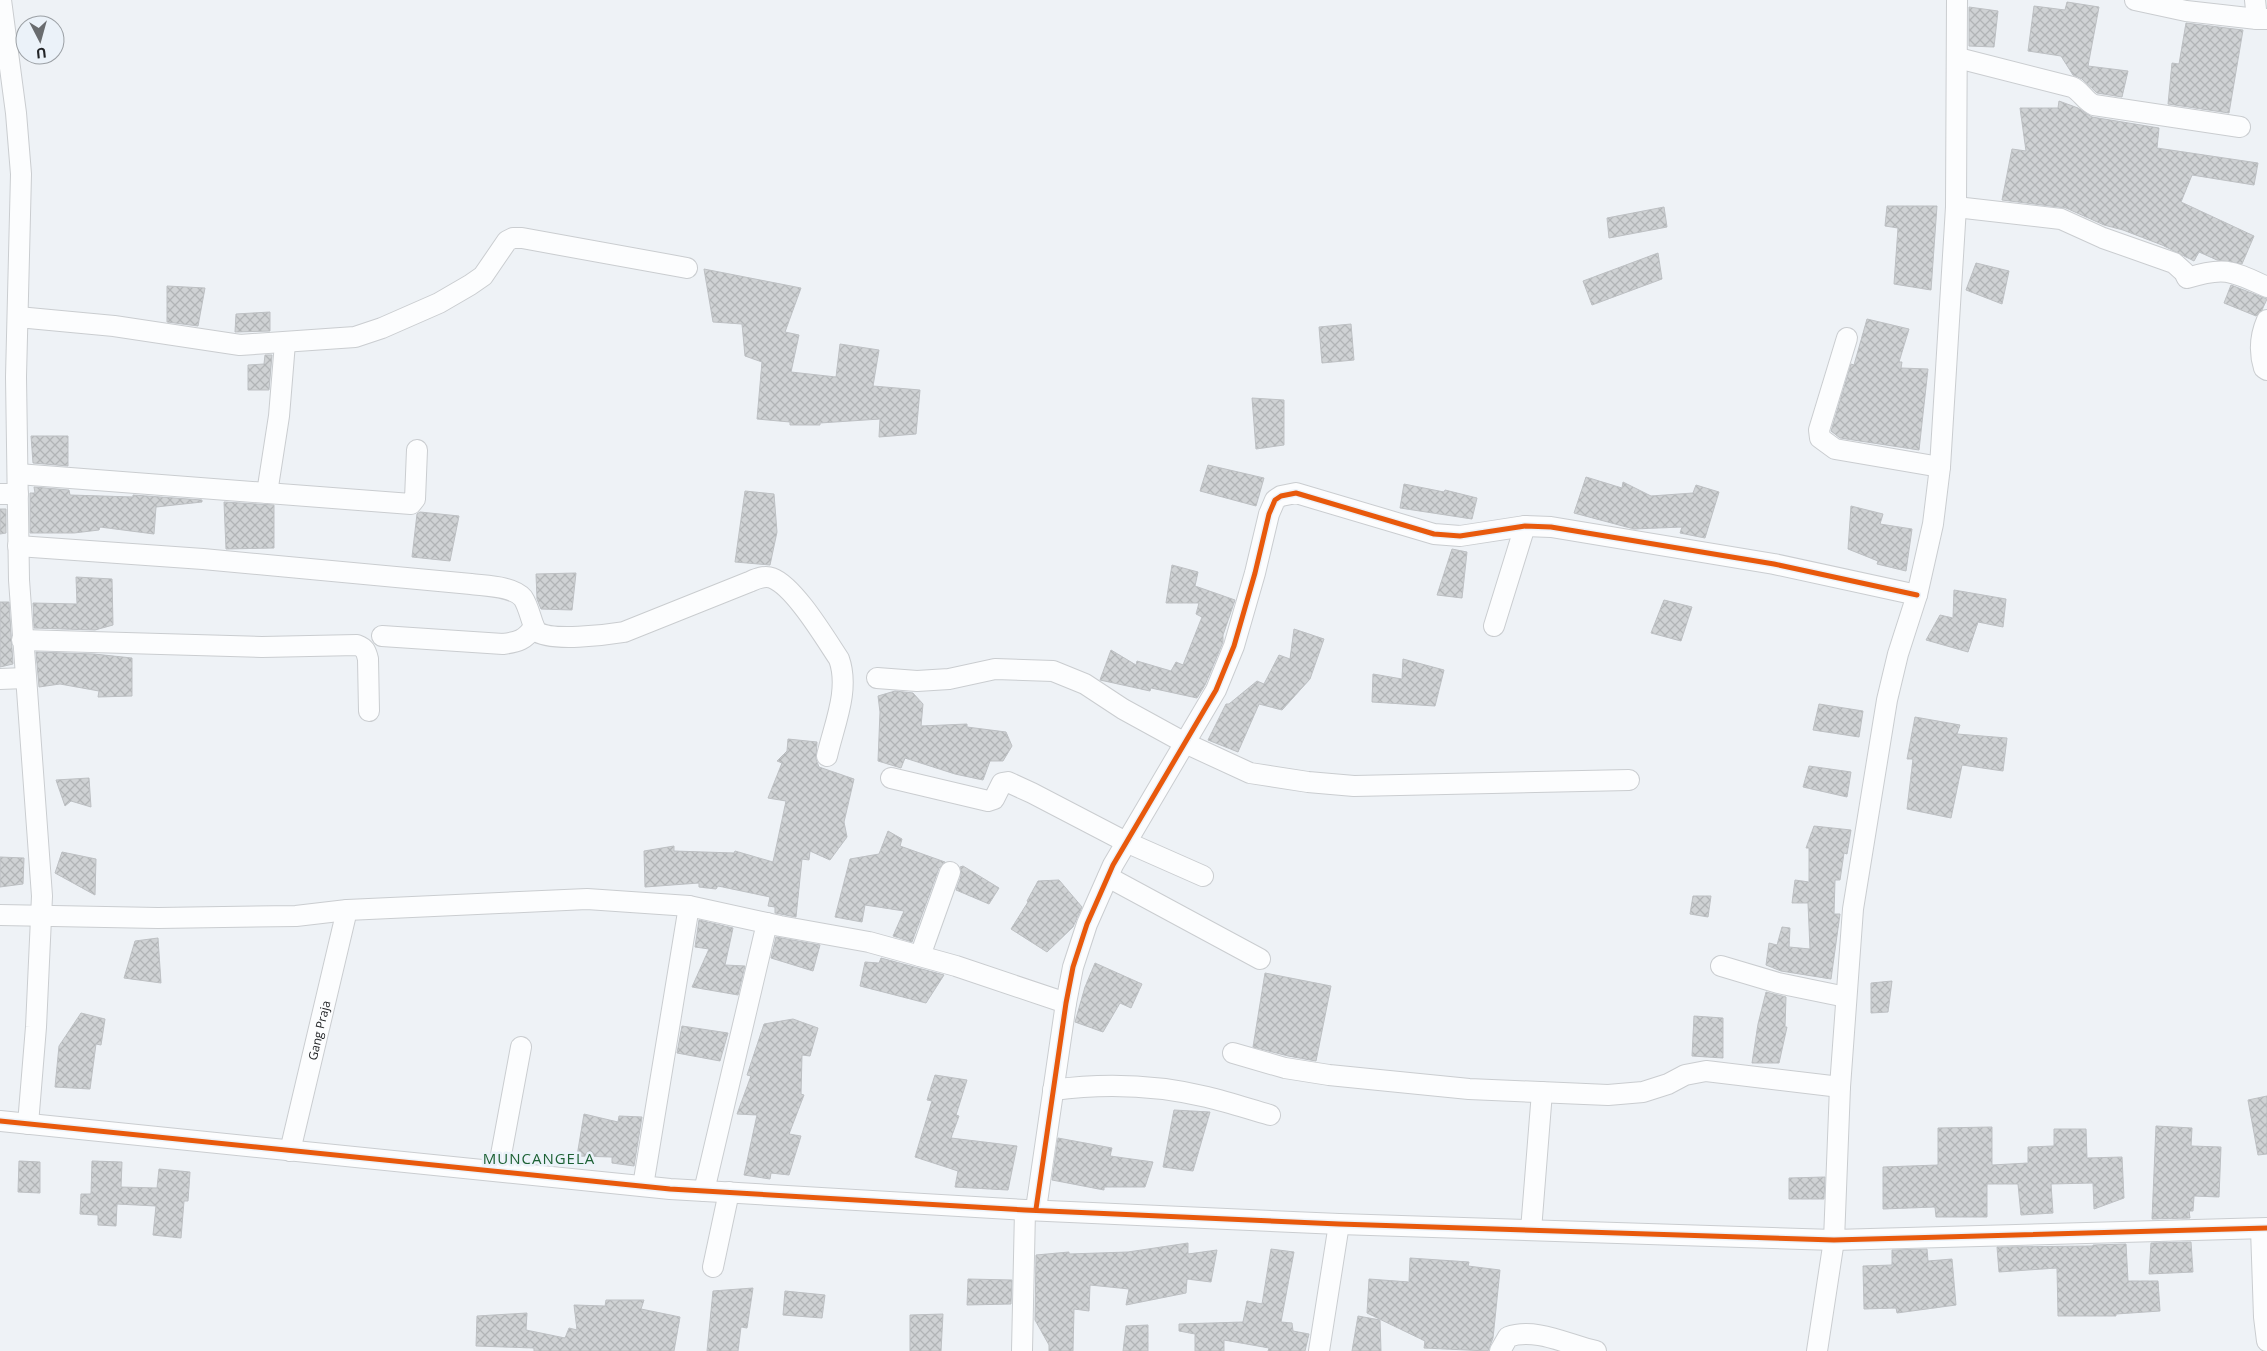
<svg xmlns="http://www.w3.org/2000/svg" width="2267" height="1351" font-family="'Open Sans',sans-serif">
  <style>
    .building { fill: url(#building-cross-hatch); stroke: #bdc0c3 }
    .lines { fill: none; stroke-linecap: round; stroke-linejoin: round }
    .minor-casing { stroke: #cacdd0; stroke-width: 22 }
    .minor { stroke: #fcfdfe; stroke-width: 20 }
    .cycleway-casing { stroke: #ebf2f9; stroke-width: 8 }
    .cycleway { stroke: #e8590c; stroke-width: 5 }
    .labels { text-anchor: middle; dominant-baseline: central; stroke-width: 5; stroke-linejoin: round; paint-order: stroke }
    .street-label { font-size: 12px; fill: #222427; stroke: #ebf2f9 }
    .quarter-label { font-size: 15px; letter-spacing: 1px; fill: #1d6134; stroke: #ebf2f9 }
  </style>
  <defs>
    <pattern id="building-cross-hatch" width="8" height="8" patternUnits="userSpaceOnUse" patternTransform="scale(1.25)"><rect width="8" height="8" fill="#cfd2d4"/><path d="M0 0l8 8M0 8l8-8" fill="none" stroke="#b1b4b6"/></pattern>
  </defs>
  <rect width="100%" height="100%" fill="#eef2f6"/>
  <path class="building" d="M 2067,2 L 2099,7 L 2088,66 L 2128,71 L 2122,97 L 2097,93 L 2082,79 L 2073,75 L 2061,56 L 2028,51 L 2034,6 L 2065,10 Z
    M 1969,7 L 1998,11 L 1994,47 L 1969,46 Z
    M 2186,23 L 2243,30 L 2229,113 L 2168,104 L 2172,63 L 2179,64 Z
    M 2059,101 L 2078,108 L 2092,117 L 2159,128 L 2157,148 L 2258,163 L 2254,185 L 2192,175 L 2181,202 L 2254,236 L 2242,264 L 2217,260 L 2199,252 L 2194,261 L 2162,245 L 2123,230 L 2104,225 L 2066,208 L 2002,200 L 2012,149 L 2026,151 L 2020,108 L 2058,108 Z
    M 1887,206 L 1937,206 L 1931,290 L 1894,284 L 1898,228 L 1885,226 Z
    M 1664,207 L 1667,227 L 1609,238 L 1607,218 Z
    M 1658,253 L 1662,279 L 1592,305 L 1583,281 Z
    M 1976,263 L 2009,271 L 2002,304 L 1966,290 Z
    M 704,269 L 801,288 L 785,332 L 799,335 L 791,372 L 836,377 L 840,344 L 879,350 L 873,386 L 920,390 L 916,434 L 879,437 L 880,419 L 820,423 L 820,425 L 790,425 L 790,422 L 757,419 L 762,362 L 745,356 L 742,324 L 713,322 Z
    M 2231,285 L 2267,299 L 2262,310 L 2256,316 L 2224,303 Z
    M 167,286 L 205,288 L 198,326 L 167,322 Z
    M 270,312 L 270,331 L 235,332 L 236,314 Z
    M 1867,319 L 1909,329 L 1899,362 L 1902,362 L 1901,368 L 1928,369 L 1919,450 L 1840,438 L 1831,431 L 1851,364 L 1854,365 Z
    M 1351,324 L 1354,360 L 1322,363 L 1319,327 Z
    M 265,355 L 272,355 L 269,390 L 248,390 L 248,365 L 264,364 Z
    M 1252,398 L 1284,400 L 1284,445 L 1256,449 Z
    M 31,436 L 68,436 L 68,466 L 33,463 Z
    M 1208,465 L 1264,478 L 1256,506 L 1200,491 Z
    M 1586,477 L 1622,488 L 1623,482 L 1651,496 L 1693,493 L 1696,485 L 1719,492 L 1705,538 L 1680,533 L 1682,527 L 1634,529 L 1574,513 Z
    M 1404,484 L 1444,492 L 1445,490 L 1477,498 L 1472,519 L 1400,508 Z
    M 34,487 L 69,490 L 70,495 L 133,497 L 133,495 L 202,500 L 202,502 L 156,507 L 154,534 L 100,527 L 99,530 L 74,533 L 30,533 L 30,493 L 35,493 Z
    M 745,491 L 774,494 L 777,532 L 770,565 L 735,562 Z
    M 224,502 L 274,505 L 274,548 L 226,549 Z
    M 1851,506 L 1883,514 L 1880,524 L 1912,529 L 1906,571 L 1877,564 L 1878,561 L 1848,549 Z
    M 0,509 L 6,509 L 6,533 L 0,534 Z
    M 420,512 L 459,516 L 450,561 L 412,557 L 417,514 Z
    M 1452,549 L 1467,552 L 1462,598 L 1437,595 Z
    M 1172,565 L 1198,572 L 1195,586 L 1235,600 L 1223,635 L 1223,642 L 1205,685 L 1197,698 L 1151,688 L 1150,691 L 1100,680 L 1111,650 L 1136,665 L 1137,661 L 1171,671 L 1176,662 L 1183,665 L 1202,617 L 1196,614 L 1199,603 L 1166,603 Z
    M 576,573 L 572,610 L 541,609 L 537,599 L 536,574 Z
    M 76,577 L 112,579 L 113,625 L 95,630 L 34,628 L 33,603 L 77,604 Z
    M 1954,590 L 2006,599 L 2003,627 L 1978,622 L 1968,652 L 1926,640 L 1940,615 L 1953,618 Z
    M 1664,600 L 1692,607 L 1681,641 L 1651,633 Z
    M 0,602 L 9,602 L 13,664 L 0,667 Z
    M 1294,629 L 1324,639 L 1310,679 L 1282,710 L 1259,704 L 1238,752 L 1208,740 L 1226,704 L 1229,704 L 1257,681 L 1264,684 L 1279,655 L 1290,659 Z
    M 36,652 L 94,654 L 132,658 L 132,696 L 98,697 L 99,691 L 60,684 L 39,687 Z
    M 1403,659 L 1444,670 L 1435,706 L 1372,702 L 1373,674 L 1402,679 Z
    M 895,691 L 913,693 L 923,704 L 921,726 L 967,724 L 967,727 L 1006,732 L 1012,746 L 1003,761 L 990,761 L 983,780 L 955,774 L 905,758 L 901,768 L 878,761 L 880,712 L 878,696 Z
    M 1819,704 L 1863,711 L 1859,737 L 1813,730 Z
    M 1915,717 L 1960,725 L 1957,734 L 2007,738 L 2003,771 L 1962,765 L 1951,818 L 1907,809 L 1913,759 L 1907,759 Z
    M 788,739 L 817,742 L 816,759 L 819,767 L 854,779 L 844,822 L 847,837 L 830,860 L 810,851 L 809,860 L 802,859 L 796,917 L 775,913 L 775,907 L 768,906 L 770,897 L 718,886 L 716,889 L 699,887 L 699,883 L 645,887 L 644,851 L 674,846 L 674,851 L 734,853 L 735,851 L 773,862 L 786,801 L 768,798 L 782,763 L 777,761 L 787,751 Z
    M 1809,766 L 1851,772 L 1847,797 L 1803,787 Z
    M 89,778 L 91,807 L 71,801 L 65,806 L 56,780 Z
    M 1814,826 L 1851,830 L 1847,854 L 1844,853 L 1840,880 L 1835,880 L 1834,914 L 1840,914 L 1831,979 L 1781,971 L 1766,965 L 1769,943 L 1777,945 L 1782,927 L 1790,928 L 1789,947 L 1810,949 L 1808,903 L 1792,903 L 1795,880 L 1809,882 L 1809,848 L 1806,848 Z
    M 888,831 L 902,839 L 900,846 L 945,862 L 939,868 L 912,942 L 893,936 L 904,911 L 865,905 L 862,922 L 835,917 L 850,859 L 879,854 Z
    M 62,852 L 96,859 L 95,895 L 55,873 Z
    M 0,857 L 24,858 L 23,884 L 0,887 Z
    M 963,866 L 999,888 L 989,904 L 956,890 L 961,876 L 960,867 Z
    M 1059,880 L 1082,907 L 1073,927 L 1047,952 L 1011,929 L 1028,902 L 1027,901 L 1038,881 Z
    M 1693,896 L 1711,896 L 1708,917 L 1690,914 Z
    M 699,920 L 733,928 L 725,965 L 745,966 L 738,995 L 692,987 L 709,949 L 695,947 Z
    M 776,937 L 820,945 L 813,971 L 771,958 Z
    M 158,938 L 161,983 L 124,978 L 135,941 Z
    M 881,958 L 944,975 L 926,1003 L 860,986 L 865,962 L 879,963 Z
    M 1095,963 L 1142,984 L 1131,1008 L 1120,1003 L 1103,1032 L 1075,1022 L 1085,987 Z
    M 1265,973 L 1331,986 L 1316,1061 L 1288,1056 L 1253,1047 Z
    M 1892,981 L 1888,1012 L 1871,1013 L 1871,983 Z
    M 1766,992 L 1786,997 L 1785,1027 L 1787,1027 L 1779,1063 L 1752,1063 L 1758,1024 Z
    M 81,1013 L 105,1019 L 101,1045 L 96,1044 L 90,1089 L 55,1087 L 59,1046 Z
    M 1694,1016 L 1723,1018 L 1723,1058 L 1692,1056 Z
    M 793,1019 L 818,1028 L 810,1056 L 802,1055 L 801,1094 L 804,1095 L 789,1134 L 801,1136 L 789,1175 L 771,1173 L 770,1179 L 744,1175 L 757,1115 L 737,1114 L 751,1076 L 747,1075 L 764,1024 Z
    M 682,1026 L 728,1033 L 720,1061 L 677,1053 Z
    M 935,1075 L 967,1080 L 956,1115 L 959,1116 L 951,1138 L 1017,1146 L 1008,1190 L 955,1187 L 958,1171 L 915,1157 L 932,1101 L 927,1100 Z
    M 2267,1096 L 2267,1154 L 2258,1155 L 2248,1100 Z
    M 1174,1110 L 1210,1112 L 1193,1171 L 1163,1167 Z
    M 584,1114 L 618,1122 L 619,1116 L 642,1117 L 634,1166 L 612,1163 L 612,1157 L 577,1156 Z
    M 2156,1126 L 2192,1128 L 2191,1146 L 2221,1147 L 2219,1197 L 2194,1196 L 2193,1211 L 2189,1211 L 2190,1218 L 2152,1219 Z
    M 1992,1127 L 1992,1165 L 2028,1163 L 2028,1147 L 2054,1146 L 2054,1129 L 2086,1129 L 2087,1158 L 2122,1157 L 2124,1198 L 2094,1209 L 2093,1183 L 2051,1184 L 2053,1213 L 2021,1215 L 2018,1184 L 1987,1184 L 1987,1217 L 1936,1217 L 1935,1207 L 1883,1209 L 1883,1167 L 1938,1165 L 1938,1128 Z
    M 1058,1138 L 1112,1148 L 1110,1156 L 1153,1162 L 1145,1187 L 1104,1187 L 1104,1190 L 1052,1180 Z
    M 19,1161 L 40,1162 L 40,1193 L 18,1192 Z
    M 92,1161 L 122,1162 L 121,1187 L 157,1188 L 159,1169 L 190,1172 L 188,1201 L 184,1201 L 181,1238 L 153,1235 L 156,1206 L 117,1204 L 116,1226 L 98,1225 L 98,1215 L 80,1214 L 81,1194 L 91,1194 Z
    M 1825,1177 L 1824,1199 L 1789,1199 L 1789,1178 Z
    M 2191,1242 L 2193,1272 L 2149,1274 L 2151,1243 Z
    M 1188,1243 L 1188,1254 L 1217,1250 L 1211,1282 L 1187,1279 L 1186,1293 L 1126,1305 L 1129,1289 L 1090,1285 L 1089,1311 L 1074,1309 L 1073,1351 L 1049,1351 L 1049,1345 L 1035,1320 L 1036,1255 L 1069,1252 L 1069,1254 L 1128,1252 Z
    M 2126,1244 L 2128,1281 L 2158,1281 L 2160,1311 L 2116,1314 L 2116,1316 L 2058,1316 L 2057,1268 L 1999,1272 L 1997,1247 L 2093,1246 L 2093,1245 Z
    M 1271,1249 L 1294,1252 L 1281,1322 L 1292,1323 L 1293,1331 L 1309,1334 L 1305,1351 L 1268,1351 L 1269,1348 L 1224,1340 L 1224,1351 L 1195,1351 L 1195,1334 L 1179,1331 L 1179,1324 L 1243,1322 L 1247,1301 L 1262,1304 Z
    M 1927,1249 L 1928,1261 L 1952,1259 L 1956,1305 L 1897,1313 L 1896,1308 L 1864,1309 L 1863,1266 L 1892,1265 L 1892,1250 Z
    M 1410,1258 L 1469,1262 L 1468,1266 L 1500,1270 L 1493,1338 L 1488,1351 L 1424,1348 L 1425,1341 L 1367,1313 L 1369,1279 L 1409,1282 Z
    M 968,1279 L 1012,1280 L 1011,1304 L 967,1305 Z
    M 753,1288 L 747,1328 L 741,1327 L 738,1351 L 707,1351 L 713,1291 Z
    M 785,1291 L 825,1295 L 822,1318 L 783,1315 Z
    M 606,1300 L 644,1300 L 641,1309 L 680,1317 L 674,1351 L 534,1351 L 534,1348 L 476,1346 L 477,1316 L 527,1313 L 526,1330 L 565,1338 L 569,1328 L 577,1330 L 574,1305 L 605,1306 Z
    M 943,1314 L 941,1351 L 910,1351 L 910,1315 Z
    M 1358,1316 L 1380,1320 L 1381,1351 L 1352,1351 Z
    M 1148,1325 L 1148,1351 L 1123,1351 L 1126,1326 Z"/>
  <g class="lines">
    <defs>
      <g id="minor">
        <path d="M 1,0 L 16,113 L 21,174 L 16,377 L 19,580 L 42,896 L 36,1027 L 28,1124"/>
        <path d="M 2135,0 L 2186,11 L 2257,19"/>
        <path d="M 2255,0 L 2257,19 L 2267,19"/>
        <path d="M 1958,58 L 2072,87 C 2081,91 2085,101 2094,105 L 2240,127"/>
        <path d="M 1956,207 L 2061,219 L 2103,238 L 2174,263 L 2184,272 L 2187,278 C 2225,266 2232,271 2267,287"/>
        <path d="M 18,317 L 114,326 L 240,345 L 355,337 L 382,328 L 439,303 L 470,285 L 483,276 L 507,241 L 513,238 L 522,238 L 687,268"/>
        <path d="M 2267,320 C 2260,336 2259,352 2264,368 L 2267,370"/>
        <path d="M 1847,338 L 1819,430 L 1820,438 L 1835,449 L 1940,467"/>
        <path d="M 18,474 L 411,504 L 415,499 L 417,450"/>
        <path d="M 267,493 L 279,416 L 285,343"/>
        <path d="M 0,494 L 18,494"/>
        <path d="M 18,546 L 203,559 L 471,584 C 486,586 513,586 523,598 C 529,607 531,621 536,631 C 550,642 606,635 624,632 L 749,582 C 756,579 764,575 772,578 C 794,586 825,638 839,659 C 850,690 834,725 827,756"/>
        <path d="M 1494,626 L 1525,526"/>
        <path d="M 382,636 L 503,644 C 518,642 525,640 534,627"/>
        <path d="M 22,640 L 262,647 L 357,645 C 365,648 366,651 368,659 L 369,711"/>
        <path d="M 877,678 L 917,681 L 949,679 L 995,669 L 1053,671 L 1085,684 L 1123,709 L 1185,743 L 1250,773 L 1308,782 L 1354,786 L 1629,780"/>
        <path d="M 0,679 L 25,678"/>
        <path d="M 891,778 L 988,801 L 994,799 L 1002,783 L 1008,782 L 1032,793 L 1126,842 L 1203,876"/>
        <path d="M 1108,877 L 1260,959"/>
        <path d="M 0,915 L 158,918 L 296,916 L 347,910 L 587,899 L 689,906 L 780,926 L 869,942 L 956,966 L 1066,1003"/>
        <path d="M 920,956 L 950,872"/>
        <path d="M 1721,966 L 1778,983 L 1846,997"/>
        <path d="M 1233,1053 L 1285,1068 L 1329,1075 L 1469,1089 L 1608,1095 L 1643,1092 L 1668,1084 L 1685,1075 L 1706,1071 L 1840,1087"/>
        <path d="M 1053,1090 C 1104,1083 1157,1085 1207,1097 C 1228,1102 1249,1109 1270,1115"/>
        <path d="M 0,1121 L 670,1189 L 1025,1210 L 1339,1224 L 1834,1240 L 2267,1228"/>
        <path id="s1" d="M 290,1151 L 347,910"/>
        <path d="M 498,1171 L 521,1047"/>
        <path d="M 643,1186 L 689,906"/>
        <path d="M 704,1191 L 767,923"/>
        <path d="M 1036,1209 L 1066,1003 L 1073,967 L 1087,924 L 1113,865 L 1216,690 L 1234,646 L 1255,573 L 1269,514 L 1275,500 L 1281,496 L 1296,493 L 1434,534 L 1460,536 L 1525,526 L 1551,527 L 1774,564 L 1917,595"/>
        <path d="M 2261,1229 L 2264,1317 L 2267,1341"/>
        <path d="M 1531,1230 L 1542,1092"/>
        <path d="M 713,1267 L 729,1192"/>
        <path d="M 1022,1351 L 1025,1210"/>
        <path d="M 1319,1351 L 1339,1224"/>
        <path d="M 1500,1351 L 1508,1337 C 1535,1327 1569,1345 1596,1351"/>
        <path d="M 1817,1351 L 1834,1240 L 1840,1087 L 1853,909 L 1887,700 L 1898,654 L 1917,595 L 1933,524 L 1940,467 L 1956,207 L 1957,0"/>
      </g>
    </defs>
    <use href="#minor" class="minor-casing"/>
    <use href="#minor" class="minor"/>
    <defs>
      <path id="cycleway" d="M 0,1121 L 670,1189 L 1025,1210 L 1339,1224 L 1834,1240 L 2267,1228
        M 1036,1209 L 1066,1003 L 1073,967 L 1087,924 L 1113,865 L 1216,690 L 1234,646 L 1255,573 L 1269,514 L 1275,500 L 1281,496 L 1296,493 L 1434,534 L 1460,536 L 1525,526 L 1551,527 L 1774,564 L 1917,595"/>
    </defs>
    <use href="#cycleway" class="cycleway-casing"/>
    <use href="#cycleway" class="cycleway"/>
  </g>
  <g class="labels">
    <g class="street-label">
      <text stroke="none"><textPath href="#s1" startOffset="124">Gang Praja</textPath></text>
    </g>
    <g class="quarter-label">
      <text x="539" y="1158">MUNCANGELA</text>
    </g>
  </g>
  <g transform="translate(40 40) rotate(174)"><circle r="24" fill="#ebf2f9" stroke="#9ba0a5"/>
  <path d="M0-4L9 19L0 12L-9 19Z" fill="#696c6f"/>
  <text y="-8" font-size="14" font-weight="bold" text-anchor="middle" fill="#222427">U</text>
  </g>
</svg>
